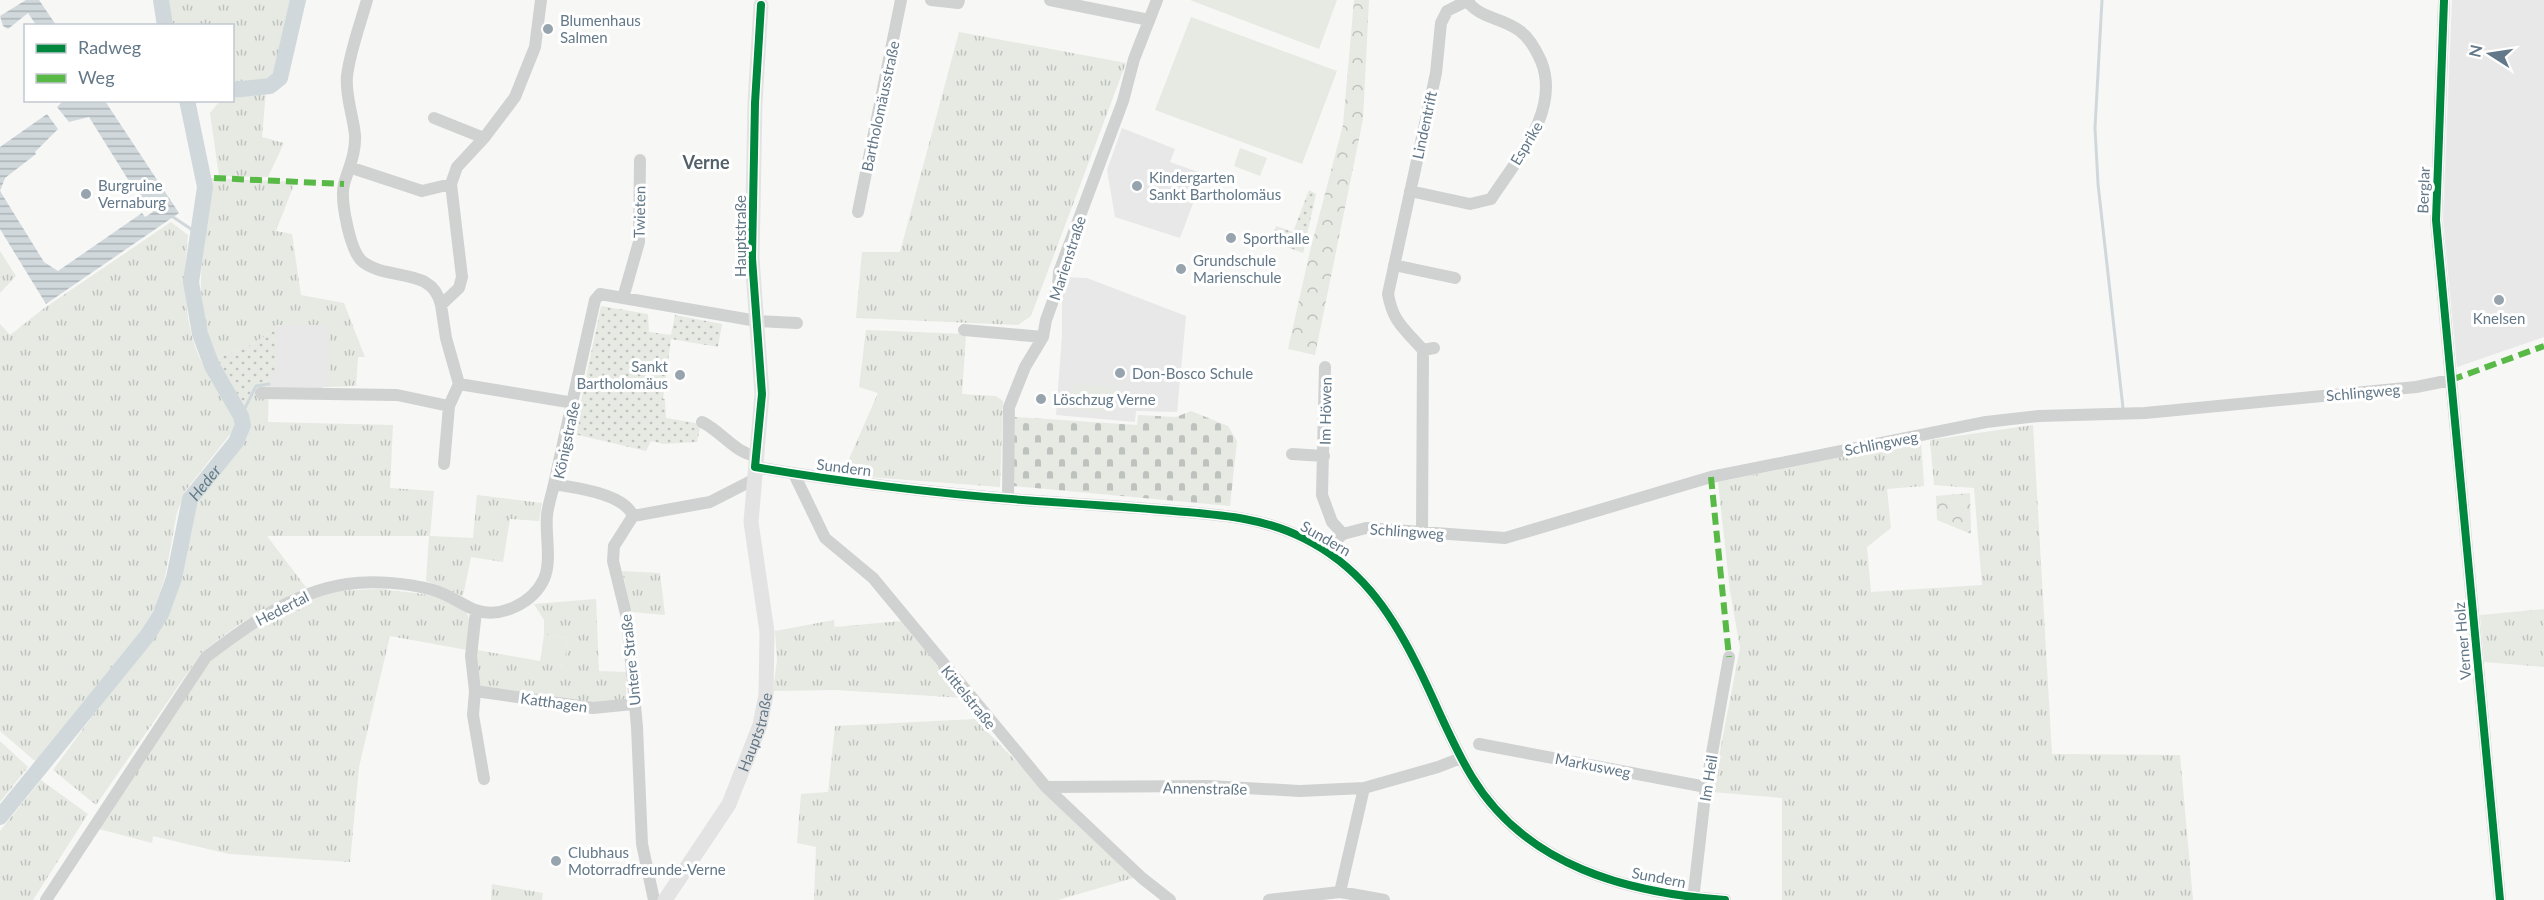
<svg xmlns="http://www.w3.org/2000/svg" width="2544" height="900" font-family="Lato,sans-serif">
  <style>
    .built { fill: #e7e8e7 }
    .grass { fill: url(#grass-tufts) }
    .forest { fill: url(#forest-crowns) }
    .cemetery { fill: url(#cemetery-stones) }
    .park { fill: url(#park-dots) }
    .garden { fill: #e6eae3 }
    .water { fill: url(#water-rules) }
    .lines { fill: none; stroke-linecap: round; stroke-linejoin: round }
    .stream { stroke: #d0d8dc; stroke-width: 3 }
    .river { stroke: #d0d8dc; stroke-width: 16 }
    .minor { stroke: #d0d2d2; stroke-width: 12 }
    .major { stroke: #e3e3e3; stroke-width: 15 }
    .quiet { stroke: #58b947; stroke-width: 6; stroke-dasharray: 12 6; stroke-linecap: butt }
    .cycleway-casing { stroke: #fff; stroke-width: 11 }
    .cycleway { stroke: #00873e; stroke-width: 8 }
    .poi-dot { fill: #97a4ae; stroke: #fff; stroke-width: 2 }
    .labels { text-anchor: middle; dominant-baseline: central; stroke-width: 6; stroke-linejoin: round; paint-order: stroke }
    .poi-label { font-size: 15px; fill: #637888; stroke: #fff; text-anchor: start }
    .street-label { font-size: 15px; fill: #637888; stroke: #fff }
    .water-label { font-size: 16px; font-style: italic; fill: #5f7a84; stroke: #fff }
    .quarter-label { font-size: 18px; font-weight: bold; fill: #52616c; stroke: #fff }
  </style>
  <defs>
    <pattern id="grass-tufts" width="24" height="20" patternUnits="userSpaceOnUse" patternTransform="scale(1.5)"><rect width="24" height="20" fill="#e6eae3"/><path d="M3 7l-1-3M5 7V3M7 7l1-3M15 17l-1-3M17 17v-4M19 17l1-3" fill="none" stroke="#bec2be"/></pattern>
    <pattern id="forest-crowns" width="20" height="18" patternUnits="userSpaceOnUse" patternTransform="scale(1.5)"><rect width="20" height="18" fill="#e6eae3"/><path d="M2 6a3 3 0 1 1 6 0M12 15a3 3 0 1 1 6 0" fill="none" stroke="#bec2be"/></pattern>
    <pattern id="cemetery-stones" width="16" height="16" patternUnits="userSpaceOnUse" patternTransform="scale(1.5)"><rect width="16" height="16" fill="#e6eae3"/><path d="M2 7V4a2 2 0 0 1 4 0v3zM10 15v-3a2 2 0 0 1 4 0v3z" fill="#bec2be"/></pattern>
    <pattern id="park-dots" width="8" height="8" patternUnits="userSpaceOnUse" patternTransform="scale(1.5)"><rect width="8" height="8" fill="#e6eae3"/><path d="M2 2h.1M6 6h.1" fill="none" stroke="#bec2be" stroke-width="1.8" stroke-linecap="round"/></pattern>
    <pattern id="water-rules" width="6" height="5" patternUnits="userSpaceOnUse" patternTransform="scale(1.5)"><rect width="6" height="5" fill="#d0d8dc"/><path d="M0 2.5h6" fill="none" stroke="#acb4b8"/></pattern>
  </defs>
  <rect width="100%" height="100%" fill="#f7f7f5"/>
  <path class="built" d="M 2452,0 L 2544,0 L 2544,337 L 2457,367 L 2443,220 Z
    M 1122,128 L 1175,149 L 1170,162 L 1204,174 L 1180,238 L 1115,217 L 1107,170 Z
    M 1062,277 L 1087,278 L 1186,316 L 1177,412 L 1136,411 L 1135,422 L 1056,415 L 1062,336 Z
    M 276,325 L 330,325 L 329,387 L 323,387 L 320,391 L 269,391 L 269,374 L 276,374 Z"/>
  <path class="grass" d="M 165,0 L 292,0 L 277,70 L 263,83 L 233,84 L 232,26 L 170,25 Z
    M 959,32 L 1126,63 L 1031,316 L 1018,325 L 856,318 L 862,252 L 900,252 Z
    M 266,91 L 262,137 L 284,143 L 268,177 L 219,176 L 210,113 L 219,102 Z
    M 210,178 L 295,182 L 276,231 L 292,234 L 301,295 L 344,303 L 365,357 L 358,357 L 356,386 L 329,387 L 329,325 L 276,325 L 276,329 L 251,345 L 216,358 C 191,294 203,257 211,192 Z
    M 171,222 L 188,235 C 184,280 182,325 204,367 C 213,385 241,407 235,428 L 186,490 L 177,512 L 165,577 L 155,608 L 139,634 L 35,761 L 0,731 L 0,324 L 10,335 L 43,309 Z
    M 0,251 L 16,276 L 0,293 Z
    M 866,330 L 966,334 L 962,394 L 996,396 L 1003,401 L 1000,487 L 842,475 L 878,393 L 859,387 Z
    M 269,380 L 268,422 L 393,425 L 390,488 L 434,491 L 430,536 L 473,538 L 477,495 L 542,503 L 539,521 L 510,519 L 503,562 L 471,557 L 463,596 L 426,581 L 429,536 L 267,536 L 308,590 L 276,603 L 238,625 L 202,652 L 96,805 L 53,770 L 165,617 L 179,579 L 195,504 L 245,433 L 244,405 L 252,388 L 258,382 Z
    M 2033,425 L 2052,754 L 2180,755 L 2193,900 L 1782,900 L 1782,798 L 1712,792 L 1740,648 L 1730,591 L 1718,482 L 1921,441 L 1924,486 L 1887,489 L 1891,528 L 1867,547 L 1871,592 L 1982,585 L 1974,488 L 1934,485 L 1930,440 Z
    M 622,571 L 660,573 L 665,615 L 632,612 Z
    M 380,589 C 401,592 461,594 468,616 C 472,627 469,639 467,650 L 390,636 L 359,767 L 350,862 L 229,854 L 153,836 L 152,843 L 95,828 L 212,658 L 243,634 L 279,614 L 331,591 Z
    M 596,599 L 599,671 L 626,672 L 626,699 L 590,704 L 481,686 L 477,675 L 477,650 L 563,665 L 568,638 L 544,635 L 544,620 L 534,604 Z
    M 2544,609 L 2544,667 L 2484,662 L 2480,615 Z
    M 834,620 L 835,631 L 835,627 L 901,621 L 965,698 L 836,690 L 773,691 L 777,660 L 775,631 Z
    M 975,719 L 1046,792 L 1137,877 L 1058,900 L 814,900 L 816,847 L 797,843 L 801,794 L 828,792 L 835,726 Z
    M 0,741 L 28,767 L 0,802 Z
    M 41,780 L 88,814 L 33,900 L 0,900 L 0,831 Z
    M 492,884 L 543,893 L 542,900 L 491,900 Z"/>
  <path class="forest" d="M 1354,0 L 1369,0 L 1363,119 L 1315,355 L 1288,349 L 1310,251 L 1343,125 Z
    M 1970,493 L 1971,534 L 1937,520 L 1936,496 Z"/>
  <path class="cemetery" d="M 1191,411 L 1228,426 L 1237,441 L 1230,506 L 1012,486 L 1015,417 L 1137,425 L 1138,415 L 1176,417 Z"/>
  <path class="park" d="M 1309,190 L 1316,194 L 1303,253 L 1271,241 L 1276,226 L 1293,232 Z
    M 601,306 L 648,314 L 649,332 L 671,335 L 675,315 L 722,324 L 718,347 L 671,339 L 663,399 L 665,399 L 666,418 L 701,424 L 697,442 L 663,444 L 651,441 L 646,451 L 574,434 Z
    M 276,329 L 276,374 L 269,374 L 269,380 L 254,385 L 244,405 L 216,358 L 251,345 Z"/>
  <path class="garden" d="M 1190,0 L 1337,0 L 1319,49 Z
    M 1191,17 L 1337,71 L 1302,164 L 1155,110 Z
    M 1240,148 L 1267,158 L 1260,176 L 1234,166 Z
    M 1073,383 L 1114,388 L 1111,413 L 1070,408 Z
    M 544,635 L 568,638 L 564,665 L 540,662 Z"/>
  <path class="water" d="M 26,0 L 39,0 L 56,25 L 36,25 L 28,13 L 8,29 L 3,26 L 0,16 Z
    M 63,101 L 105,101 L 179,213 L 46,304 L 0,229 L 0,147 L 47,114 L 58,129 L 35,152 L 36,154 L 5,178 L 0,191 L 44,262 L 58,271 L 142,213 L 145,217 L 153,212 L 148,203 L 144,205 L 89,117 L 69,122 L 57,107 Z"/>
  <g class="lines">
    <path class="stream" d="M 2102,0 L 2095,128 L 2098,184 L 2123,408
      M 173,217 L 200,235
      M 241,416 L 256,386 L 269,384"/>
    <g class="river">
      <path d="M 161,0 L 165,26"/>
      <path d="M 232,90 L 270,86 L 280,78 L 298,0"/>
      <path id="s1" d="M 0,817 L 147,636 L 161,614 L 174,578 L 190,499 L 236,442 L 243,425 L 241,416 L 212,366 L 200,334 L 191,282 L 205,187 L 187,100"/>
    </g>
    <path class="minor" d="M 367,0 C 360,25 350,51 347,76 C 345,95 353,115 355,135 C 356,153 349,167 344,184 C 340,200 350,252 363,262 C 390,282 432,266 441,305
      M 541,0 L 535,47 L 515,97 L 484,138 L 457,167 L 451,184 L 462,277 L 459,288 L 441,305 L 446,338 L 459,384 L 574,403
      M 931,0 L 958,3 L 959,0
      M 1050,0 L 1149,20
      M 2444,0 L 2436,220 L 2500,900
      M 434,118 L 484,138
      M 352,168 L 422,191 L 451,184
      M 1410,191 L 1470,204 L 1491,199 C 1517,159 1561,110 1541,61 C 1536,50 1530,38 1520,31 C 1503,18 1480,18 1468,2
      M 858,212 L 901,0
      M 1394,265 L 1455,278
      M 623,298 L 639,242 L 640,160
      M 964,330 L 1043,337
      M 1434,348 L 1423,350 C 1405,329 1393,323 1388,294 L 1436,73 L 1441,23 L 1447,11 L 1469,0
      M 1325,367 L 1322,495 L 1332,522 L 1343,534
      M 261,393 L 397,395 L 449,406
      M 702,422 C 721,431 735,453 756,456
      M 1292,454 L 1324,456
      M 444,464 L 449,406 L 459,384
      M 755,467 C 848,483 942,494 1036,501 C 1082,504 1128,507 1174,511 C 1218,515 1262,517 1303,538 C 1358,565 1389,609 1416,663 C 1435,700 1450,741 1472,777 C 1526,866 1627,893 1725,900
      M 794,474 L 825,538 L 873,578 L 1046,787 L 1142,878 L 1170,900
      M 1008,499 L 1009,407 L 1025,367 L 1043,337 L 1046,320 L 1058,287 L 1059,272 L 1123,101 L 1134,59 L 1157,0
      M 633,516 C 624,493 575,488 554,484 L 595,300 L 600,294 L 757,321 L 797,323
      M 1422,532 L 1423,350
      M 1326,550 L 1343,534 L 1366,528 L 1505,538 L 1711,477 L 1986,422 L 2039,416 L 2145,413 L 2416,387 L 2451,380
      M 476,611 L 471,656 L 475,691 L 593,708 L 633,704
      M 475,691 L 473,715 L 484,779
      M 1479,744 L 1706,787
      M 1046,787 L 1209,786 L 1300,791 L 1364,788
      M 1340,892 L 1364,788 L 1438,767 L 1461,758
      M 46,900 L 206,657 C 248,625 293,592 347,584 C 373,580 408,583 433,590 C 448,594 461,604 475,610 C 500,619 533,603 544,579 C 552,560 545,535 547,515 C 548,505 552,494 554,484
      M 654,900 L 642,844 L 637,727 L 627,618 L 613,561 L 614,546 L 633,516 L 710,502 L 753,480
      M 1269,900 L 1340,892 L 1384,900
      M 1693,900 L 1706,787 L 1729,657"/>
    <path class="major" id="s2" d="M 665,900 L 729,804 L 760,725 L 766,695 L 767,632 L 751,522 L 762,394 L 752,258 L 755,103 L 761,5"/>
    <path class="quiet" d="M 214,178 L 344,184
      M 2451,380 L 2544,346
      M 1711,477 L 1729,657"/>
    <defs>
      <path id="cycleway" d="M 2444,0 L 2436,220 L 2500,900
        M 761,5 L 755,103 L 752,258 L 762,394 L 755,467 C 848,483 942,494 1036,501 C 1082,504 1128,507 1174,511 C 1218,515 1262,517 1303,538 C 1358,565 1389,609 1416,663 C 1435,700 1450,741 1472,777 C 1526,866 1627,893 1725,900"/>
    </defs>
    <use href="#cycleway" class="cycleway-casing"/>
    <use href="#cycleway" class="cycleway"/>
  </g>
  <g class="poi-dot">
    <circle cx="548" cy="29" r="6"/>
    <circle cx="1137" cy="186" r="6"/>
    <circle cx="86" cy="194" r="6"/>
    <circle cx="1231" cy="238" r="6"/>
    <circle cx="1181" cy="269" r="6"/>
    <circle cx="2499" cy="300" r="6"/>
    <circle cx="1120" cy="373" r="6"/>
    <circle cx="680" cy="375" r="6"/>
    <circle cx="1041" cy="399" r="6"/>
    <circle cx="556" cy="861" r="6"/>
  </g>
  <g class="labels">
    <g class="poi-label">
      <text x="560" y="20">Blumenhaus<tspan x="560" dy="17">Salmen</tspan></text>
      <text x="1149" y="177">Kindergarten<tspan x="1149" dy="17">Sankt Bartholomäus</tspan></text>
      <text x="98" y="185">Burgruine<tspan x="98" dy="17">Vernaburg</tspan></text>
      <text x="1243" y="238">Sporthalle</text>
      <text x="1193" y="260">Grundschule<tspan x="1193" dy="17">Marienschule</tspan></text>
      <text x="2499" y="318" text-anchor="middle">Knelsen</text>
      <text x="668" y="366" text-anchor="end">Sankt<tspan x="668" dy="17">Bartholomäus</tspan></text>
      <text x="1132" y="373">Don-Bosco Schule</text>
      <text x="1053" y="399">Löschzug Verne</text>
      <text x="568" y="852">Clubhaus<tspan x="568" dy="17">Motorradfreunde-Verne</tspan></text>
    </g>
    <g class="street-label">
      <text transform="translate(880 106) rotate(-78)">Bartholomäusstraße</text>
      <text transform="translate(1424 125) rotate(-78)">Lindentrift</text>
      <text transform="translate(1526 143) rotate(-59)">Esprike</text>
      <text transform="translate(2423 190) rotate(-88)">Berglar</text>
      <text transform="translate(639 212) rotate(-89)">Twieten</text>
      <text transform="translate(740 236) rotate(-90)">Hauptstraße</text>
      <text transform="translate(1067 258) rotate(-72)">Marienstraße</text>
      <text transform="translate(2363 392) rotate(-5)">Schlingweg</text>
      <text transform="translate(1325 411) rotate(-89)">Im Höwen</text>
      <text transform="translate(566 440) rotate(-78)">Königstraße</text>
      <text transform="translate(1881 443) rotate(-11)">Schlingweg</text>
      <text transform="translate(844 467) rotate(7)">Sundern</text>
      <text transform="translate(1407 531) rotate(4)">Schlingweg</text>
      <text transform="translate(1326 538) rotate(30)">Sundern</text>
      <text transform="translate(282 608) rotate(-27)">Hedertal</text>
      <text transform="translate(2462 641) rotate(-95)">Verner Holz</text>
      <text transform="translate(630 660) rotate(-96)">Untere Straße</text>
      <text transform="translate(969 697) rotate(51)">Kittelstraße</text>
      <text transform="translate(554 702) rotate(8)">Katthagen</text>
      <text stroke="none"><textPath href="#s2" startOffset="192">Hauptstraße</textPath></text>
      <text transform="translate(1593 765) rotate(11)">Markusweg</text>
      <text transform="translate(1708 778) rotate(-81)">Im Heil</text>
      <text transform="translate(1205 788) rotate(1)">Annenstraße</text>
      <text transform="translate(1659 877) rotate(11)">Sundern</text>
    </g>
    <g class="water-label">
      <text stroke="none"><textPath href="#s1" startOffset="400">Heder</textPath></text>
    </g>
    <g class="quarter-label">
      <text x="706" y="162">Verne</text>
    </g>
  </g>
  <rect x="24" y="24" width="210" height="78" fill="#ffffff" stroke="#c1c9cf" stroke-width="1.5"/>
  <rect x="36" y="44" width="30" height="9" fill="#00873e" stroke="#c1c9cf" stroke-width="1.5"/>
  <text x="78" y="54" font-size="18" fill="#637888">Radweg</text>
  <rect x="36" y="74" width="30" height="9" fill="#58b947" stroke="#c1c9cf" stroke-width="1.5"/>
  <text x="78" y="84" font-size="18" fill="#637888">Weg</text>
  <g transform="translate(2490 54) rotate(282)" stroke="#ffffff" stroke-width="4.5" paint-order="stroke">
  <path d="M0-4.5L10 22L0 15L-10 22Z" fill="#637888"/>
  <text y="-9" font-size="16" font-weight="bold" text-anchor="middle" fill="#637888">N</text>
  </g>
</svg>
